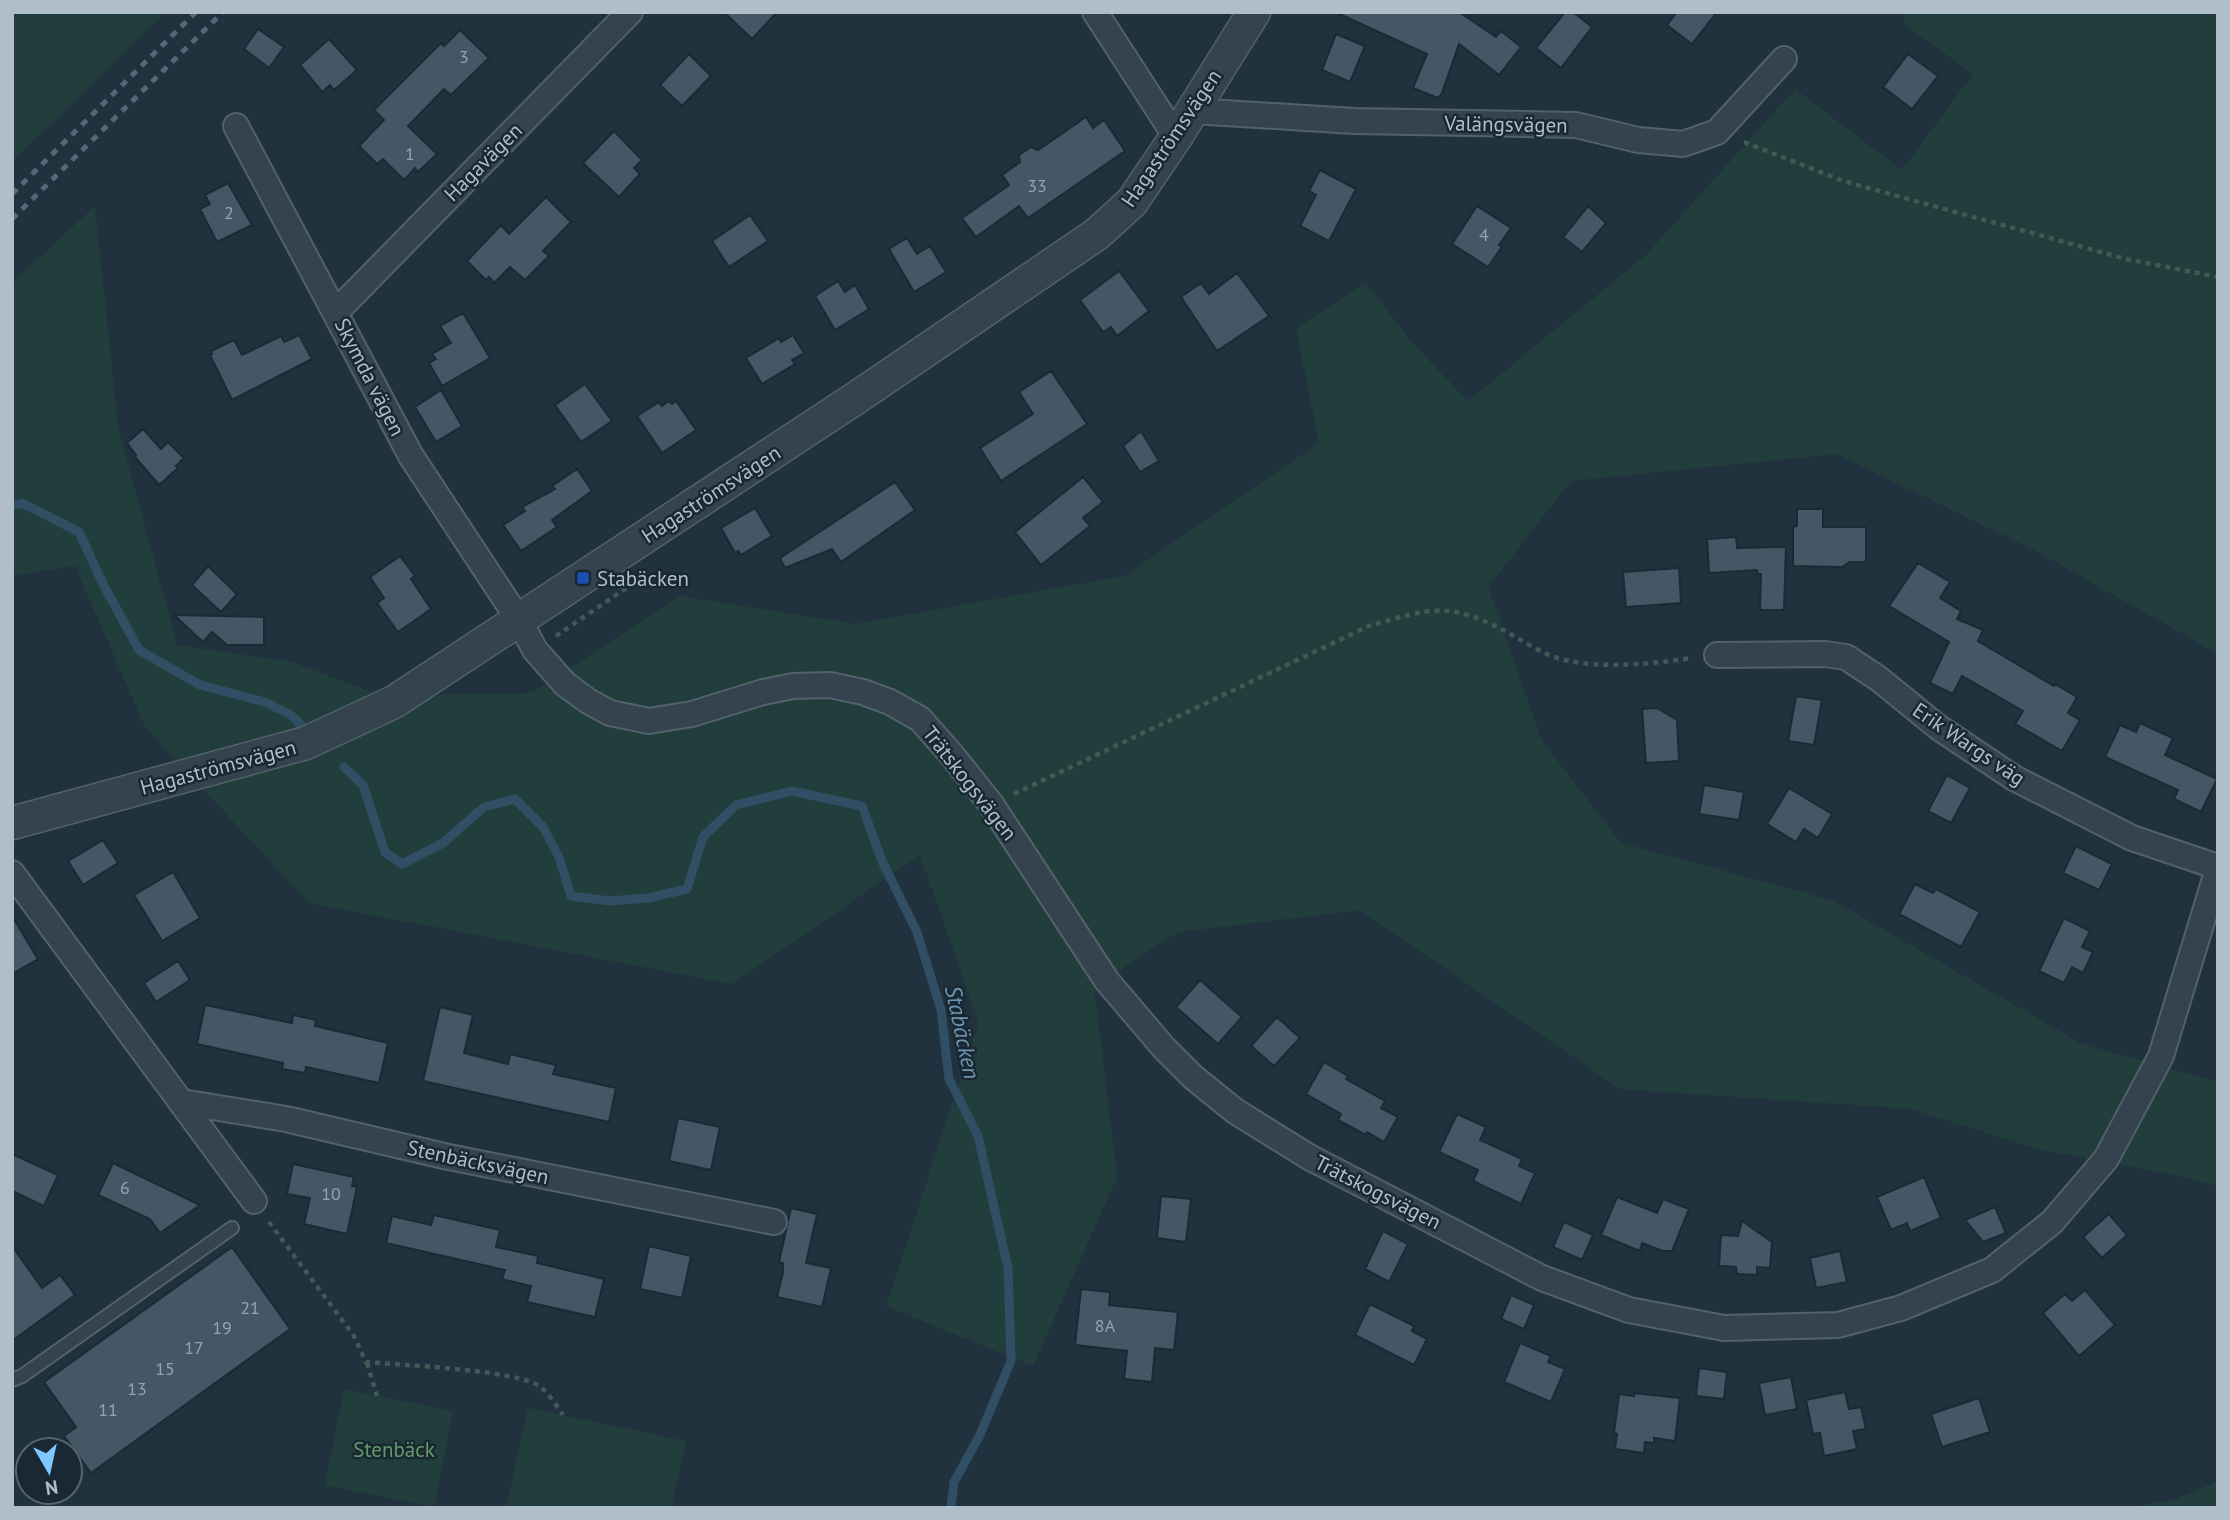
<svg xmlns="http://www.w3.org/2000/svg" width="2230" height="1520" font-family="'PT Sans',sans-serif">
  <style>
    .green { fill: #223e3c }
    .lines { fill: none; stroke-linecap: round; stroke-linejoin: round }
    .stream { stroke: #304f64; stroke-width: 9 }
    .building { fill: #435864; stroke: #1b2a34; stroke-width: 2 }
    .service-casing { stroke: #52616b; stroke-width: 16 }
    .minor-casing { stroke: #52616b; stroke-width: 28 }
    .tertiary-casing { stroke: #52616b; stroke-width: 35 }
    .path { stroke: #405a58; stroke-width: 4.5; stroke-dasharray: 5 5; stroke-linecap: butt }
    .service { stroke: #34434d; stroke-width: 12 }
    .minor { stroke: #34434d; stroke-width: 24 }
    .tertiary { stroke: #34434d; stroke-width: 32 }
    .rail { stroke: #556875; stroke-width: 5; stroke-dasharray: 7 7; stroke-linecap: butt }
    .transit-dot { fill: #1a4fb4; stroke: #192832; stroke-width: 2.5 }
    .labels { text-anchor: middle; dominant-baseline: central; stroke-width: 5; stroke-linejoin: round; paint-order: stroke }
    .number-label { font-size: 18px; fill: #94a4b0 }
    .street-label { font-size: 21px; fill: #afbec9; stroke: #192832 }
    .poi-label { font-size: 21px; fill: #afbec9; stroke: #192832; text-anchor: start }
    .park-label { font-size: 21px; fill: #639c66; stroke: #192832 }
    .water-label { font-size: 23px; font-style: italic; fill: #6c96b0; stroke: #192832 }
  </style>
  <rect width="100%" height="100%" fill="#20323d"/>
  <path class="green" d="M 12,12 L 166,12 L 12,162 Z
    M 1903,12 L 2218,12 L 2218,654 L 2038,552 L 1836,454 L 1571,481 L 1488,587 L 1542,741 L 1621,843 L 1834,901 L 2082,1044 L 2218,1082 L 2218,1186 L 2160,1172 L 2036,1149 L 1912,1109 L 1620,1089 L 1360,910 L 1178,932 L 1094,987 L 1117,1177 L 1033,1366 L 886,1306 L 979,1023 L 920,855 L 732,984 L 309,903 L 145,727 L 75,566 L 12,576 L 12,283 L 95,206 L 118,427 L 177,645 L 292,662 L 379,695 L 532,693 L 680,596 L 855,624 L 1124,576 L 1319,443 L 1296,328 L 1366,283 L 1414,345 L 1468,401 L 1646,255 L 1795,89 L 1902,170 L 1973,74 L 1904,24 Z
    M 344,1389 L 453,1411 L 434,1507 L 325,1485 Z
    M 528,1408 L 686,1441 L 671,1508 L 506,1508 Z
    M 2218,1481 L 2218,1508 L 2128,1508 L 2176,1499 Z"/>
  <g class="lines">
    <path class="stream" d="M 12,506 L 22,503 L 79,532 L 103,584 L 139,650 L 200,685 L 265,702 L 291,715 L 309,733
      M 344,767 L 363,785 L 385,852 L 402,864 L 443,843 L 484,807 L 515,799 L 543,827 L 559,857 L 571,896 L 610,901 L 648,898 L 687,889 L 703,837 L 736,805 L 792,791 L 862,806 L 882,861 L 917,932 L 941,1010 L 949,1079 L 978,1136 L 1008,1268 L 1011,1361 L 979,1437 L 954,1482 L 951,1508"/>
  </g>
  <path class="building" d="M 724,12 L 777,12 L 752,39 Z
    M 1335,12 L 1459,12 L 1496,37 L 1501,31 L 1521,47 L 1499,75 L 1459,44 L 1442,93 L 1438,98 L 1413,88 L 1427,54 Z
    M 1565,12 L 1573,12 L 1592,27 L 1561,68 L 1536,48 Z
    M 1677,12 L 1717,12 L 1692,44 L 1667,25 Z
    M 258,29 L 284,47 L 269,68 L 244,49 Z
    M 460,30 L 489,58 L 451,95 L 444,89 L 408,126 L 437,154 L 418,172 L 415,168 L 404,180 L 383,159 L 377,164 L 359,146 L 384,120 L 374,110 L 441,43 L 444,46 Z
    M 1336,34 L 1365,46 L 1350,82 L 1322,70 Z
    M 329,39 L 357,70 L 334,90 L 330,85 L 322,92 L 300,65 Z
    M 689,54 L 711,76 L 682,106 L 660,85 Z
    M 1908,54 L 1938,76 L 1912,109 L 1883,87 Z
    M 1086,117 L 1093,128 L 1104,120 L 1125,151 L 1028,218 L 1019,206 L 976,237 L 962,218 L 1009,185 L 1002,175 L 1020,162 L 1019,155 L 1031,147 L 1038,150 Z
    M 614,131 L 642,160 L 634,168 L 640,174 L 619,197 L 583,163 Z
    M 1320,170 L 1356,189 L 1329,241 L 1300,226 L 1316,195 L 1309,191 Z
    M 228,183 L 252,225 L 217,242 L 200,209 L 210,204 L 205,195 Z
    M 546,197 L 571,222 L 543,251 L 549,256 L 525,280 L 510,267 L 494,283 L 489,277 L 486,280 L 467,261 L 501,225 L 509,234 Z
    M 1477,206 L 1511,228 L 1499,245 L 1502,247 L 1488,267 L 1452,244 Z
    M 1588,206 L 1606,223 L 1582,252 L 1563,237 Z
    M 750,215 L 768,241 L 729,267 L 712,241 Z
    M 907,238 L 917,254 L 930,246 L 946,272 L 914,292 L 889,249 Z
    M 1119,271 L 1149,311 L 1117,336 L 1111,327 L 1103,332 L 1080,300 Z
    M 1237,273 L 1269,316 L 1217,351 L 1181,297 L 1201,283 L 1209,294 Z
    M 838,281 L 845,292 L 855,285 L 869,309 L 835,330 L 815,296 Z
    M 463,313 L 490,358 L 442,386 L 429,363 L 436,359 L 432,354 L 451,343 L 440,326 Z
    M 299,335 L 312,359 L 232,400 L 210,355 L 212,354 L 211,351 L 234,340 L 242,355 L 281,336 L 284,342 Z
    M 793,335 L 804,353 L 792,360 L 795,364 L 762,384 L 746,358 L 779,338 L 781,342 Z
    M 1051,371 L 1087,424 L 1001,481 L 980,448 L 1033,414 L 1019,392 Z
    M 585,384 L 612,421 L 581,442 L 555,405 Z
    M 441,390 L 462,426 L 436,442 L 415,407 Z
    M 669,401 L 672,404 L 676,401 L 696,430 L 662,453 L 637,416 L 659,402 L 662,406 Z
    M 143,429 L 161,449 L 168,442 L 184,458 L 176,466 L 178,468 L 159,485 L 135,457 L 136,455 L 127,443 Z
    M 1141,431 L 1159,461 L 1140,472 L 1123,446 Z
    M 577,469 L 592,491 L 552,520 L 557,527 L 521,551 L 503,525 L 525,511 L 522,507 L 555,489 L 552,486 Z
    M 1083,477 L 1103,502 L 1083,518 L 1090,526 L 1041,565 L 1015,532 Z
    M 895,482 L 915,510 L 841,562 L 832,549 L 785,568 L 780,558 Z
    M 755,508 L 772,536 L 741,555 L 738,551 L 735,553 L 721,528 Z
    M 1797,509 L 1823,509 L 1823,527 L 1866,527 L 1866,562 L 1850,562 L 1842,567 L 1793,566 L 1793,527 L 1797,526 Z
    M 1736,537 L 1737,548 L 1786,547 L 1784,610 L 1760,610 L 1761,574 L 1758,574 L 1757,570 L 1709,573 L 1707,539 Z
    M 400,556 L 415,576 L 411,579 L 431,609 L 398,632 L 377,603 L 384,598 L 370,577 Z
    M 1918,563 L 1950,582 L 1940,598 L 1961,611 L 1957,619 L 1983,630 L 1978,641 L 2054,686 L 2055,684 L 2077,697 L 2068,713 L 2080,720 L 2062,751 L 2015,724 L 2023,711 L 1962,676 L 1953,694 L 1930,683 L 1949,642 L 1889,606 Z
    M 208,566 L 237,594 L 221,612 L 192,585 Z
    M 1679,568 L 1681,603 L 1626,607 L 1623,572 Z
    M 174,615 L 264,617 L 264,645 L 227,645 L 212,632 L 203,642 Z
    M 1796,696 L 1822,700 L 1814,745 L 1788,741 Z
    M 1657,708 L 1677,720 L 1679,761 L 1646,763 L 1642,709 Z
    M 2140,723 L 2173,738 L 2165,755 L 2217,779 L 2201,812 L 2174,799 L 2178,790 L 2105,757 L 2120,725 L 2136,732 Z
    M 1947,775 L 1970,788 L 1951,823 L 1928,811 Z
    M 1704,785 L 1744,792 L 1739,820 L 1699,814 Z
    M 1789,788 L 1832,814 L 1818,838 L 1804,829 L 1796,842 L 1767,824 Z
    M 103,840 L 118,863 L 83,885 L 68,861 Z
    M 2076,846 L 2112,864 L 2099,890 L 2063,873 Z
    M 173,872 L 200,918 L 162,941 L 134,895 Z
    M 1915,884 L 1933,893 L 1936,889 L 1980,912 L 1961,947 L 1899,914 Z
    M 12,916 L 38,959 L 12,974 Z
    M 2064,918 L 2090,931 L 2082,947 L 2093,952 L 2083,973 L 2072,967 L 2064,983 L 2039,971 Z
    M 178,961 L 190,980 L 156,1002 L 144,983 Z
    M 1200,980 L 1242,1017 L 1218,1044 L 1176,1007 Z
    M 205,1005 L 292,1023 L 293,1015 L 316,1020 L 315,1026 L 388,1043 L 379,1083 L 306,1067 L 305,1073 L 282,1069 L 283,1063 L 197,1044 Z
    M 440,1007 L 473,1015 L 464,1053 L 508,1064 L 510,1054 L 556,1065 L 553,1074 L 616,1088 L 609,1122 L 423,1081 Z
    M 1277,1017 L 1300,1038 L 1274,1066 L 1251,1046 Z
    M 1324,1062 L 1348,1076 L 1346,1079 L 1385,1101 L 1381,1108 L 1398,1117 L 1384,1142 L 1367,1132 L 1366,1135 L 1338,1120 L 1341,1114 L 1306,1094 Z
    M 1457,1114 L 1486,1127 L 1480,1140 L 1522,1159 L 1519,1166 L 1535,1173 L 1521,1204 L 1473,1181 L 1478,1170 L 1439,1152 Z
    M 678,1118 L 720,1127 L 711,1170 L 669,1161 Z
    M 12,1154 L 58,1175 L 44,1206 L 12,1191 Z
    M 113,1163 L 200,1205 L 160,1233 L 150,1219 L 98,1195 Z
    M 293,1164 L 354,1177 L 352,1186 L 357,1187 L 347,1234 L 304,1224 L 310,1198 L 287,1194 Z
    M 1924,1177 L 1941,1218 L 1910,1231 L 1907,1223 L 1891,1230 L 1877,1197 Z
    M 1161,1196 L 1191,1199 L 1186,1242 L 1157,1238 Z
    M 1617,1197 L 1657,1213 L 1663,1199 L 1689,1209 L 1672,1251 L 1663,1251 L 1642,1243 L 1640,1251 L 1601,1235 Z
    M 1995,1207 L 2006,1233 L 1983,1242 L 1965,1220 Z
    M 791,1208 L 817,1214 L 806,1263 L 831,1268 L 822,1307 L 777,1297 L 783,1272 L 783,1263 L 779,1262 Z
    M 2109,1214 L 2127,1235 L 2102,1258 L 2083,1237 Z
    M 434,1215 L 500,1230 L 496,1247 L 538,1256 L 537,1263 L 604,1279 L 595,1317 L 527,1302 L 531,1286 L 502,1279 L 505,1270 L 386,1243 L 392,1216 L 431,1225 Z
    M 1742,1221 L 1772,1242 L 1770,1268 L 1757,1267 L 1757,1275 L 1737,1274 L 1736,1267 L 1719,1266 L 1721,1235 L 1738,1236 Z
    M 1564,1222 L 1593,1235 L 1582,1260 L 1553,1247 Z
    M 1383,1231 L 1408,1244 L 1389,1282 L 1365,1269 Z
    M 12,1246 L 42,1288 L 60,1275 L 75,1295 L 12,1341 Z
    M 649,1246 L 691,1256 L 682,1298 L 640,1289 Z
    M 232,1247 L 290,1329 L 91,1473 L 64,1436 L 76,1427 L 44,1382 Z
    M 1840,1251 L 1847,1282 L 1816,1288 L 1810,1258 Z
    M 1081,1289 L 1110,1292 L 1109,1305 L 1178,1312 L 1174,1350 L 1155,1348 L 1152,1382 L 1124,1379 L 1127,1351 L 1075,1345 Z
    M 2085,1290 L 2115,1325 L 2079,1356 L 2043,1313 L 2065,1294 L 2072,1301 Z
    M 1511,1295 L 1534,1305 L 1524,1329 L 1501,1319 Z
    M 1370,1304 L 1414,1326 L 1412,1331 L 1427,1339 L 1414,1365 L 1355,1335 Z
    M 1520,1343 L 1551,1356 L 1548,1362 L 1565,1369 L 1551,1402 L 1504,1382 Z
    M 1699,1368 L 1727,1372 L 1724,1399 L 1696,1396 Z
    M 1791,1377 L 1797,1409 L 1765,1415 L 1759,1383 Z
    M 1845,1392 L 1849,1409 L 1861,1407 L 1866,1429 L 1853,1431 L 1857,1449 L 1824,1456 L 1820,1433 L 1813,1434 L 1806,1400 Z
    M 1634,1393 L 1680,1398 L 1675,1441 L 1654,1438 L 1654,1443 L 1645,1442 L 1644,1453 L 1615,1449 L 1617,1434 L 1614,1433 L 1619,1394 L 1634,1396 Z
    M 1979,1398 L 1990,1432 L 1942,1447 L 1931,1414 Z"/>
  <g class="lines">
    <defs>
      <path id="service" d="M 12,1380 L 22,1376 L 232,1228"/>
      <path id="minor" d="M 1095,12 L 1176,137
        M 1193,111 L 1354,121 L 1576,125 L 1638,140 L 1683,144 L 1717,132 L 1784,59
        M 236,126 L 411,456 L 519,620 L 535,650 L 565,684 L 588,701 L 610,713 L 649,721 L 692,714 L 763,692 L 793,686 L 830,685 L 863,692 L 890,702 L 920,719 L 951,754 L 991,804 L 1107,981 L 1164,1048 L 1193,1077 L 1235,1111 L 1309,1157 L 1542,1278 L 1629,1310 L 1724,1328 L 1838,1325 L 1901,1308 L 1992,1270 L 2052,1222 L 2106,1159 L 2161,1056 L 2218,869
        M 336,312 L 630,12
        M 1717,655 L 1825,654 L 1846,657 L 1879,679 L 1938,727 L 2014,778 L 2132,838 L 2218,867
        M 12,873 L 254,1201
        M 182,1102 L 286,1119 L 444,1156 L 774,1222"/>
      <path id="tertiary" d="M 12,823 L 306,743 L 394,702 L 856,398 L 1097,234 L 1132,202 L 1176,137 L 1254,12"/>
    </defs>
    <use href="#service" class="service-casing"/>
    <use href="#minor" class="minor-casing"/>
    <use href="#tertiary" class="tertiary-casing"/>
    <path class="path" d="M 1744,142 L 1843,181 L 2126,259 L 2218,277
      M 556,636 L 644,576
      M 1014,794 L 1369,626 C 1433,607 1451,601 1512,635 C 1528,644 1546,656 1565,660 C 1606,669 1650,664 1692,658
      M 269,1222 L 354,1336 L 366,1362 C 400,1365 517,1370 539,1386 C 549,1393 556,1405 563,1415
      M 367,1363 L 377,1396"/>
    <use href="#service" class="service"/>
    <use href="#minor" class="minor"/>
    <use href="#tertiary" class="tertiary"/>
    <path class="rail" d="M 12,194 L 196,12
      M 12,219 L 223,12"/>
  </g>
  <rect class="transit-dot" x="576" y="571" width="14" height="14" rx="3.5"/>
  <g class="labels">
    <g class="number-label">
      <text x="464" y="56">3</text>
      <text x="410" y="153">1</text>
      <text x="1037" y="185">33</text>
      <text x="229" y="212">2</text>
      <text x="1484" y="234">4</text>
      <text x="125" y="1187">6</text>
      <text x="331" y="1193">10</text>
      <text x="250" y="1307">21</text>
      <text x="1105" y="1325">8A</text>
      <text x="222" y="1327">19</text>
      <text x="194" y="1347">17</text>
      <text x="165" y="1368">15</text>
      <text x="137" y="1388">13</text>
      <text x="108" y="1409">11</text>
    </g>
    <g class="street-label">
      <text transform="translate(1506 124) rotate(1)">Valängsvägen</text>
      <text transform="translate(1171 138) rotate(-56)">Hagaströmsvägen</text>
      <text transform="translate(483 162) rotate(-45)">Hagavägen</text>
      <text transform="translate(370 377) rotate(63)">Skymda vägen</text>
      <text transform="translate(711 494) rotate(-33)">Hagaströmsvägen</text>
      <text transform="translate(1969 744) rotate(34)">Erik Wargs väg</text>
      <text transform="translate(218 767) rotate(-15)">Hagaströmsvägen</text>
      <text transform="translate(970 783) rotate(52)">Trätskogsvägen</text>
      <text transform="translate(478 1162) rotate(12)">Stenbäcksvägen</text>
      <text transform="translate(1378 1192) rotate(27)">Trätskogsvägen</text>
    </g>
    <g class="poi-label">
      <text x="597" y="578">Stabäcken</text>
    </g>
    <g class="park-label">
      <text x="394" y="1449">Stenbäck</text>
    </g>
    <g class="water-label">
      <text transform="translate(963 1032) rotate(78)">Stabäcken</text>
    </g>
  </g>
  <rect width="2230" height="1520" fill="none" stroke="#afbec9" stroke-width="28"/>
  <g transform="translate(49 1471) rotate(171)"><circle r="33" fill="#192832" stroke="#55646e" stroke-width="2"/>
  <path d="M0-5L12 26L0 18L-12 26Z" fill="#7ec8ff"/>
  <text y="-10" font-size="19" font-weight="bold" text-anchor="middle" fill="#afbec9">N</text>
  </g>
</svg>
